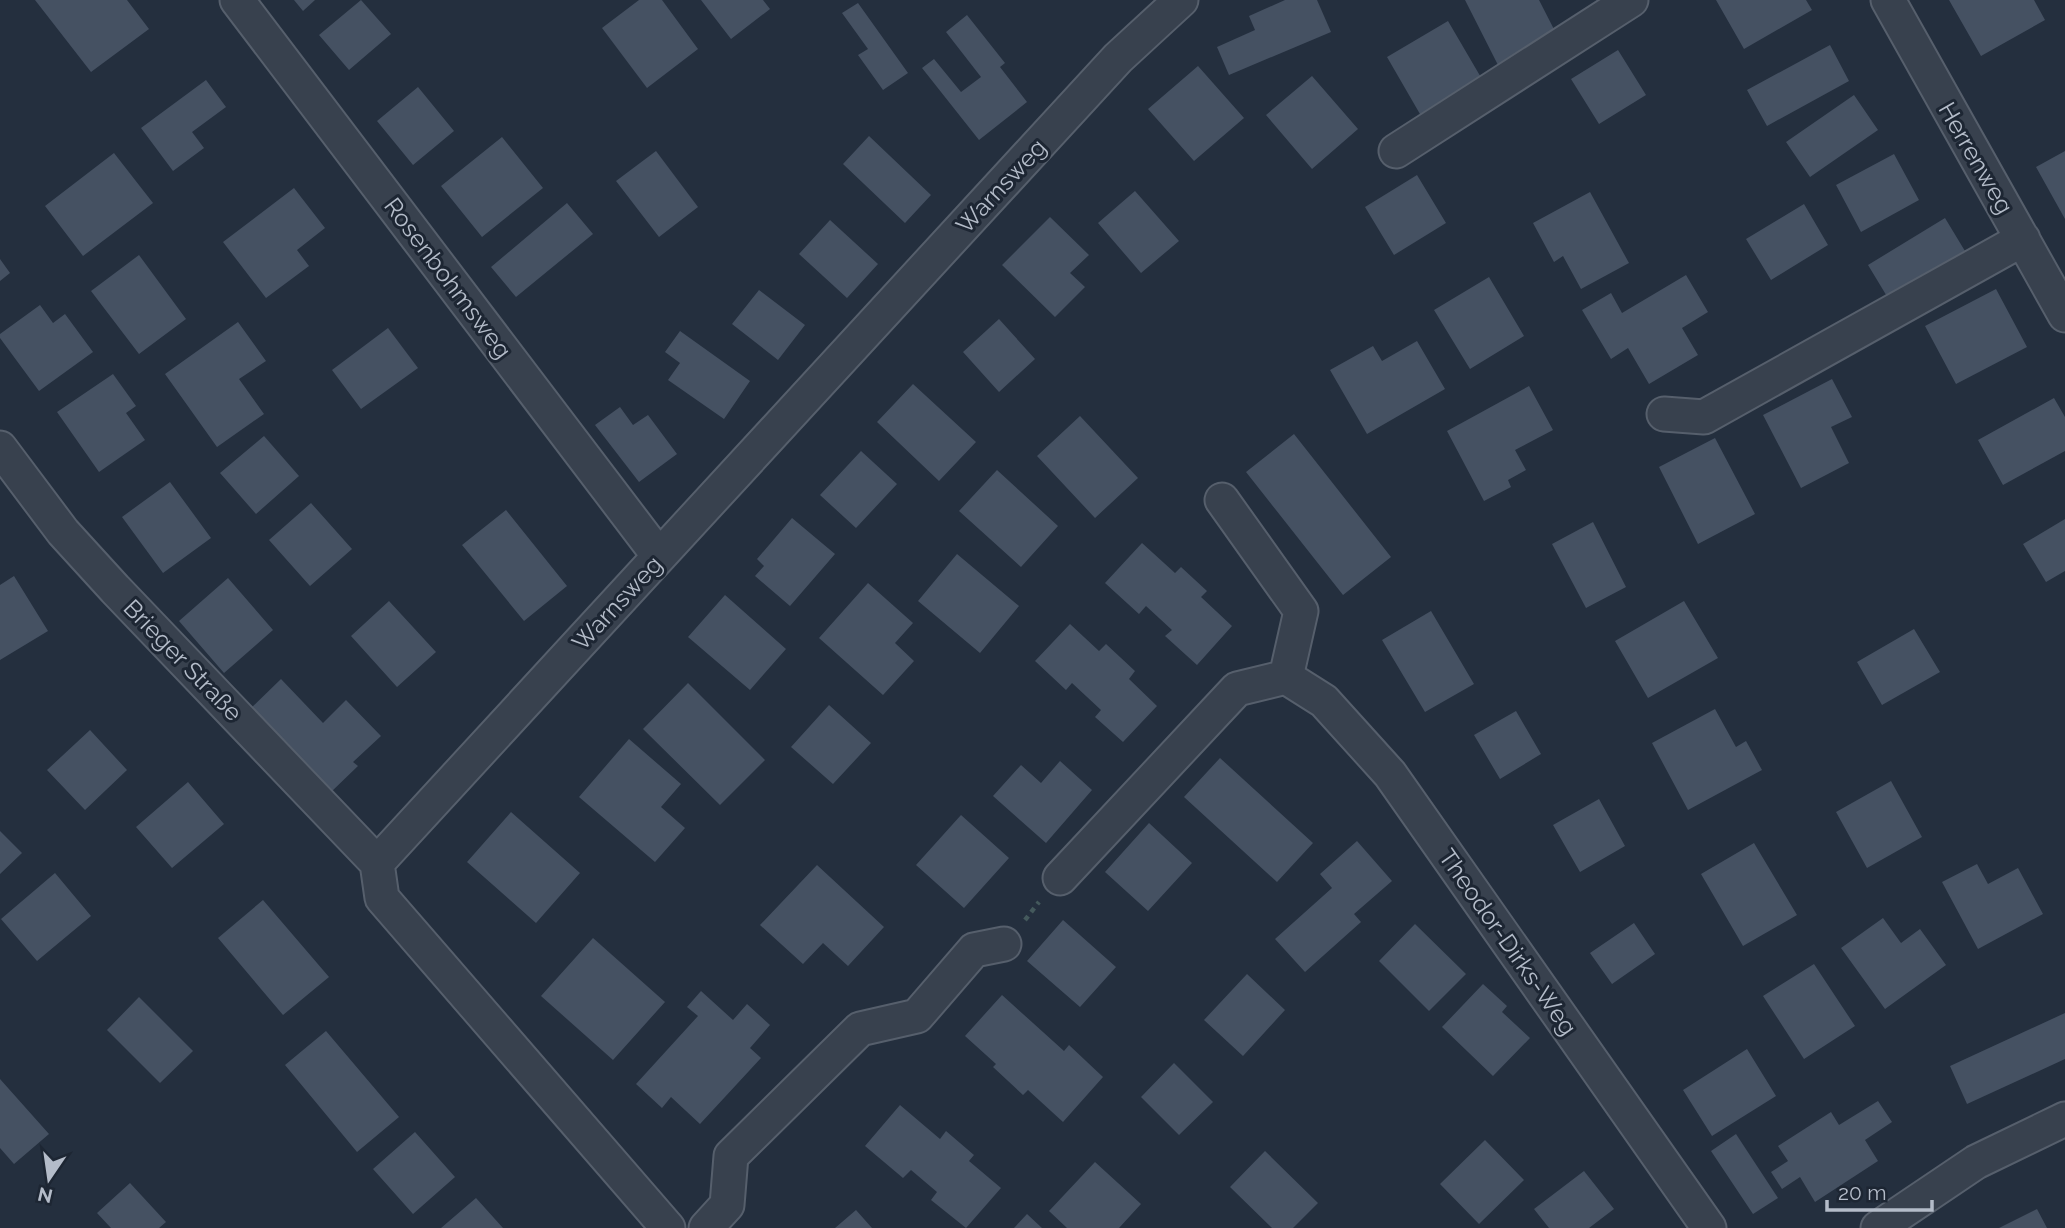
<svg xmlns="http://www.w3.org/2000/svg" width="2065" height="1228" font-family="Raleway,sans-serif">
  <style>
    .building { fill: #455162 }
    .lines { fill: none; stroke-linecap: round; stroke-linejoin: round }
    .minor-casing { stroke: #565f6c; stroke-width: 37 }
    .path { stroke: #44595c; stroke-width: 4.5; stroke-dasharray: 5 5; stroke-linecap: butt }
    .minor { stroke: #38414e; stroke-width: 33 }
    .labels { text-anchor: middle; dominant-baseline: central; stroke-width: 6; stroke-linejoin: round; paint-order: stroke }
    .street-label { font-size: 24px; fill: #b4bcc9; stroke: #1d2633 }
  </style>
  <rect width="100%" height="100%" fill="#242f3e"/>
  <path class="building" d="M 35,0 L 127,0 L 149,29 L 91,72 Z
    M 294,0 L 315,0 L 303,11 Z
    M 361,0 L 391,34 L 349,70 L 319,35 Z
    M 639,0 L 662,0 L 698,49 L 647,88 L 602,28 Z
    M 701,0 L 763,0 L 770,9 L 731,39 Z
    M 1285,0 L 1317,0 L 1331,32 L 1229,75 L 1217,47 L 1255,30 L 1249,16 Z
    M 1465,0 L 1539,0 L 1559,39 L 1500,69 Z
    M 1716,0 L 1806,0 L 1812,10 L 1744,49 Z
    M 1949,0 L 2034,0 L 2045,20 L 1981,56 Z
    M 858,3 L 908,73 L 883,90 L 858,55 L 868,49 L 842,13 Z
    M 967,15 L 1005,63 L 1000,67 L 1027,102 L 979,140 L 922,68 L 934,59 L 961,92 L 981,77 L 946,32 Z
    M 1448,21 L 1486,86 L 1424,121 L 1387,57 Z
    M 1830,45 L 1849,81 L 1767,126 L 1747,90 Z
    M 1618,50 L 1646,95 L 1599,124 L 1571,79 Z
    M 1198,66 L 1244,118 L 1194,161 L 1148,109 Z
    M 1312,76 L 1358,129 L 1312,169 L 1266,115 Z
    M 206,80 L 226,107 L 192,132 L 204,148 L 173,171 L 141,128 Z
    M 418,87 L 454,131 L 413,165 L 377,121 Z
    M 1854,95 L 1878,130 L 1810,177 L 1786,142 Z
    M 869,136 L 931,195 L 905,223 L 843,164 Z
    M 502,137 L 543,188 L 482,237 L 441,186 Z
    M 656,151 L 698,207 L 659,237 L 616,181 Z
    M 2065,151 L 2065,219 L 2036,167 Z
    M 114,153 L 153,203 L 83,256 L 45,206 Z
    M 1894,154 L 1919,200 L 1861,232 L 1836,185 Z
    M 1417,175 L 1446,223 L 1394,255 L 1365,207 Z
    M 294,188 L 325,228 L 297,250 L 309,266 L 266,298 L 223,242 Z
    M 1135,191 L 1179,241 L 1141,273 L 1098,223 Z
    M 1590,192 L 1629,263 L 1581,289 L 1563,256 L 1554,262 L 1533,223 Z
    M 567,203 L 593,234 L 516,297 L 491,267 Z
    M 1804,204 L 1828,245 L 1771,280 L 1746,239 Z
    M 1050,217 L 1089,255 L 1070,273 L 1085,287 L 1055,317 L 1002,265 Z
    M 1945,218 L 1968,256 L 1891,303 L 1868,265 Z
    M 830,220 L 878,264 L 847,298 L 799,254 Z
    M 139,255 L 186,319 L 139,354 L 91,291 Z
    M 0,259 L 10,273 L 0,281 Z
    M 1686,275 L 1708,312 L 1682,328 L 1698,355 L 1649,384 L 1628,348 L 1611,359 L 1582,310 L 1611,293 L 1622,313 Z
    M 1489,277 L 1524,336 L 1470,369 L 1434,310 Z
    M 1996,289 L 2027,347 L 1956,384 L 1925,326 Z
    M 759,290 L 805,325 L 778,360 L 732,324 Z
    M 40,305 L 53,323 L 65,314 L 93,352 L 39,391 L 0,338 L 0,334 Z
    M 999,319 L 1035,359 L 999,392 L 963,352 Z
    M 238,322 L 266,361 L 239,379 L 264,414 L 217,447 L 165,374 Z
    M 388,328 L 418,368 L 361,409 L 332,370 Z
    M 680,331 L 750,381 L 724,419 L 668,380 L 680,363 L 665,352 Z
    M 1417,341 L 1445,389 L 1367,434 L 1330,370 L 1373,346 L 1382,361 Z
    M 113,374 L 136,406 L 126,413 L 145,440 L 99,472 L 57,412 Z
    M 1832,379 L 1852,417 L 1831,427 L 1849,463 L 1801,488 L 1763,415 Z
    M 913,384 L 976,442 L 939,481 L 877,422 Z
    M 1529,386 L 1553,430 L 1515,450 L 1526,470 L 1508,480 L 1511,487 L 1484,501 L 1447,431 Z
    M 2054,398 L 2065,417 L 2065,451 L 2003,485 L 1978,440 Z
    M 620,407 L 633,425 L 648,415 L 677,454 L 639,482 L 595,425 Z
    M 1080,416 L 1138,478 L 1095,518 L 1037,456 Z
    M 1294,434 L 1391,557 L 1343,595 L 1246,472 Z
    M 264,436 L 299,476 L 256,514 L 220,473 Z
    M 1715,438 L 1755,514 L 1698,544 L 1659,467 Z
    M 861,451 L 897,484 L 856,528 L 820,495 Z
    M 997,470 L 1058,526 L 1021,567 L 959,511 Z
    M 170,482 L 211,538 L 163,573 L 122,517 Z
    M 311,503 L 352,549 L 310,586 L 269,540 Z
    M 506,510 L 567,586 L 524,621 L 462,545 Z
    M 792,518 L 835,554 L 790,606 L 755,576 L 764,566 L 757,559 Z
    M 2065,519 L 2065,571 L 2046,582 L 2023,544 Z
    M 1593,522 L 1626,587 L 1586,608 L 1552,544 Z
    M 1142,543 L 1175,573 L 1181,567 L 1207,591 L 1201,597 L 1232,626 L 1197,665 L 1165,636 L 1172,630 L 1146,606 L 1139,614 L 1105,583 Z
    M 957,554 L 1019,606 L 980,653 L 918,601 Z
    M 14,576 L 48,631 L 0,660 L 0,585 Z
    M 228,578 L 273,630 L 224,673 L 179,621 Z
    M 868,583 L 913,623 L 895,643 L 914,661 L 883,695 L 819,638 Z
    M 725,595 L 786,649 L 750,690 L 688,637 Z
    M 389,601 L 436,652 L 397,687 L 351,636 Z
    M 1684,601 L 1718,658 L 1648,698 L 1615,641 Z
    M 1431,611 L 1474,684 L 1425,712 L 1382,640 Z
    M 1070,624 L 1099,651 L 1106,644 L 1135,671 L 1129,679 L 1157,706 L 1123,742 L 1095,717 L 1101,710 L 1072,683 L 1066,690 L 1035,661 Z
    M 1914,629 L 1940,672 L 1882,705 L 1857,662 Z
    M 281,679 L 323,723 L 346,700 L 381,736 L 353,762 L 358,766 L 330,793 L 250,709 Z
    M 688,683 L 765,760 L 720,805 L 643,729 Z
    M 829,705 L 871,743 L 833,784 L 791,747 Z
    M 1715,709 L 1736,747 L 1746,741 L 1762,770 L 1688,810 L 1652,743 Z
    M 1516,711 L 1541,754 L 1500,779 L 1474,735 Z
    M 90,730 L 127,770 L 85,810 L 47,770 Z
    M 629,739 L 681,784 L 661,807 L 685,828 L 655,862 L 579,797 Z
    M 1220,758 L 1313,843 L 1277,882 L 1184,797 Z
    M 1060,761 L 1092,790 L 1046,843 L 993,796 L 1021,765 L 1041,783 Z
    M 1891,781 L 1922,837 L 1867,868 L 1836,812 Z
    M 188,782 L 224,824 L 172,868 L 136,827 Z
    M 1599,799 L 1625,846 L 1580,872 L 1553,825 Z
    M 511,812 L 580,873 L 536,923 L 467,862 Z
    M 961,815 L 1009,858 L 964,908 L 916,865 Z
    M 1149,823 L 1192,863 L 1148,911 L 1105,872 Z
    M 0,831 L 22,853 L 0,874 Z
    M 1357,841 L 1392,881 L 1354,914 L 1361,922 L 1305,972 L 1275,939 L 1332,888 L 1320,874 Z
    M 1754,843 L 1797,915 L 1743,946 L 1701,874 Z
    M 1977,864 L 1988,884 L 2018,868 L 2043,914 L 1978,949 L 1942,882 Z
    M 817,865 L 884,927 L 848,966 L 823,943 L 803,964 L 760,925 Z
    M 55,873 L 91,916 L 37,961 L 1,919 Z
    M 263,900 L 329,977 L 283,1015 L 218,938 Z
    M 1883,918 L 1901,943 L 1920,929 L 1946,965 L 1885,1009 L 1841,948 Z
    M 1063,920 L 1116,967 L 1080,1007 L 1027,961 Z
    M 1634,923 L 1655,954 L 1612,984 L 1590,953 Z
    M 1415,924 L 1466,974 L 1429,1011 L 1379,961 Z
    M 593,938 L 665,1002 L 613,1060 L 541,996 Z
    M 1814,964 L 1855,1026 L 1804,1059 L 1763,996 Z
    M 1247,974 L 1285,1010 L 1243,1056 L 1204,1020 Z
    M 1483,984 L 1507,1006 L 1502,1012 L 1530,1038 L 1493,1076 L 1442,1027 Z
    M 701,991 L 733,1020 L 747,1004 L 770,1025 L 750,1048 L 761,1058 L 700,1124 L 671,1097 L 662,1108 L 636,1084 L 698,1016 L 687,1007 Z
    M 1002,995 L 1064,1051 L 1069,1045 L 1103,1077 L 1063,1122 L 1028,1090 L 1023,1095 L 993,1067 L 996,1064 L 965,1036 Z
    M 139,997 L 193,1051 L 160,1083 L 107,1030 Z
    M 2065,1013 L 2065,1059 L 1967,1104 L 1950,1066 Z
    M 326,1031 L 399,1117 L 357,1152 L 285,1065 Z
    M 1747,1049 L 1776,1096 L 1712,1136 L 1683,1090 Z
    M 1174,1063 L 1213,1102 L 1179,1135 L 1141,1097 Z
    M 0,1079 L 49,1134 L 14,1164 L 0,1148 Z
    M 1878,1101 L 1892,1122 L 1865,1140 L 1878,1161 L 1815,1202 L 1800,1177 L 1782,1189 L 1771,1172 L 1788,1161 L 1778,1146 L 1831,1112 L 1839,1125 Z
    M 900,1105 L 940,1139 L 946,1131 L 974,1155 L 969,1161 L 1001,1188 L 966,1228 L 931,1200 L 937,1192 L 911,1170 L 903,1178 L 865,1146 Z
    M 415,1132 L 455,1177 L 413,1214 L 373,1169 Z
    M 1736,1134 L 1778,1198 L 1753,1214 L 1711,1151 Z
    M 1485,1140 L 1524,1180 L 1479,1224 L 1440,1184 Z
    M 1265,1151 L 1318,1203 L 1293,1228 L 1272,1228 L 1230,1187 Z
    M 1095,1162 L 1141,1204 L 1119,1228 L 1067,1228 L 1049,1211 Z
    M 1584,1171 L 1614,1209 L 1589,1228 L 1549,1228 L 1534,1209 Z
    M 130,1183 L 166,1222 L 159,1228 L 111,1228 L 97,1213 Z
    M 476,1198 L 503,1228 L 441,1228 Z
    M 2037,1209 L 2047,1228 L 1999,1228 Z
    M 856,1210 L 872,1228 L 835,1228 Z
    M 1027,1214 L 1042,1228 L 1014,1228 Z"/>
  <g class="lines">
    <defs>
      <path id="minor" d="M 237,0 L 659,556
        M 1888,0 L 2065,315
        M 1396,151 L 1631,0
        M 1664,414 L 1704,417 L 2023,239
        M 0,448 L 63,532 L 115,589 L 377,863
        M 1286,677 L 1324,701 L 1390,774 L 1709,1228
        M 1060,878 L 1237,689 L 1286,677 L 1301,611 L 1222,500
        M 668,1228 L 382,898 L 377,863 L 1118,58 L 1181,0
        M 706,1228 L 727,1205 L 731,1156 L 860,1029 L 917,1016 L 974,950 L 1004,944
        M 1878,1228 L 1976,1162 L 2065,1119"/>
    </defs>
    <use href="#minor" class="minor-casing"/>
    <path class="path" d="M 1025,920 L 1039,902"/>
    <use href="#minor" class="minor"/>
  </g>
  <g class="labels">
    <g class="street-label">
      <text transform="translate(1976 158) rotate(60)">Herrenweg</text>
      <text transform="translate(1001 186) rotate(-47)">Warnsweg</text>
      <text transform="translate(448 278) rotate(53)">Rosenbohmsweg</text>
      <text transform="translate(617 603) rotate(-47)">Warnsweg</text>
      <text transform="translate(183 660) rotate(46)">Brieger Straße</text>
      <text transform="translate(1508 942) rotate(55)">Theodor-Dirks-Weg</text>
    </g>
  </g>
  <g transform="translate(49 1179) rotate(193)" stroke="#1d2633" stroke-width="5" paint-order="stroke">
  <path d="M0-5L12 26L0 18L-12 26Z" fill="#b4bcc9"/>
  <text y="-10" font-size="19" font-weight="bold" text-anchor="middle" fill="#b4bcc9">N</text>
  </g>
  <path d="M1827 1200v10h105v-10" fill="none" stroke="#b4bcc9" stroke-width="3.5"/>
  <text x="1838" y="1200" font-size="21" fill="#b4bcc9" stroke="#1d2633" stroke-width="5" paint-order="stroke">20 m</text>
</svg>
